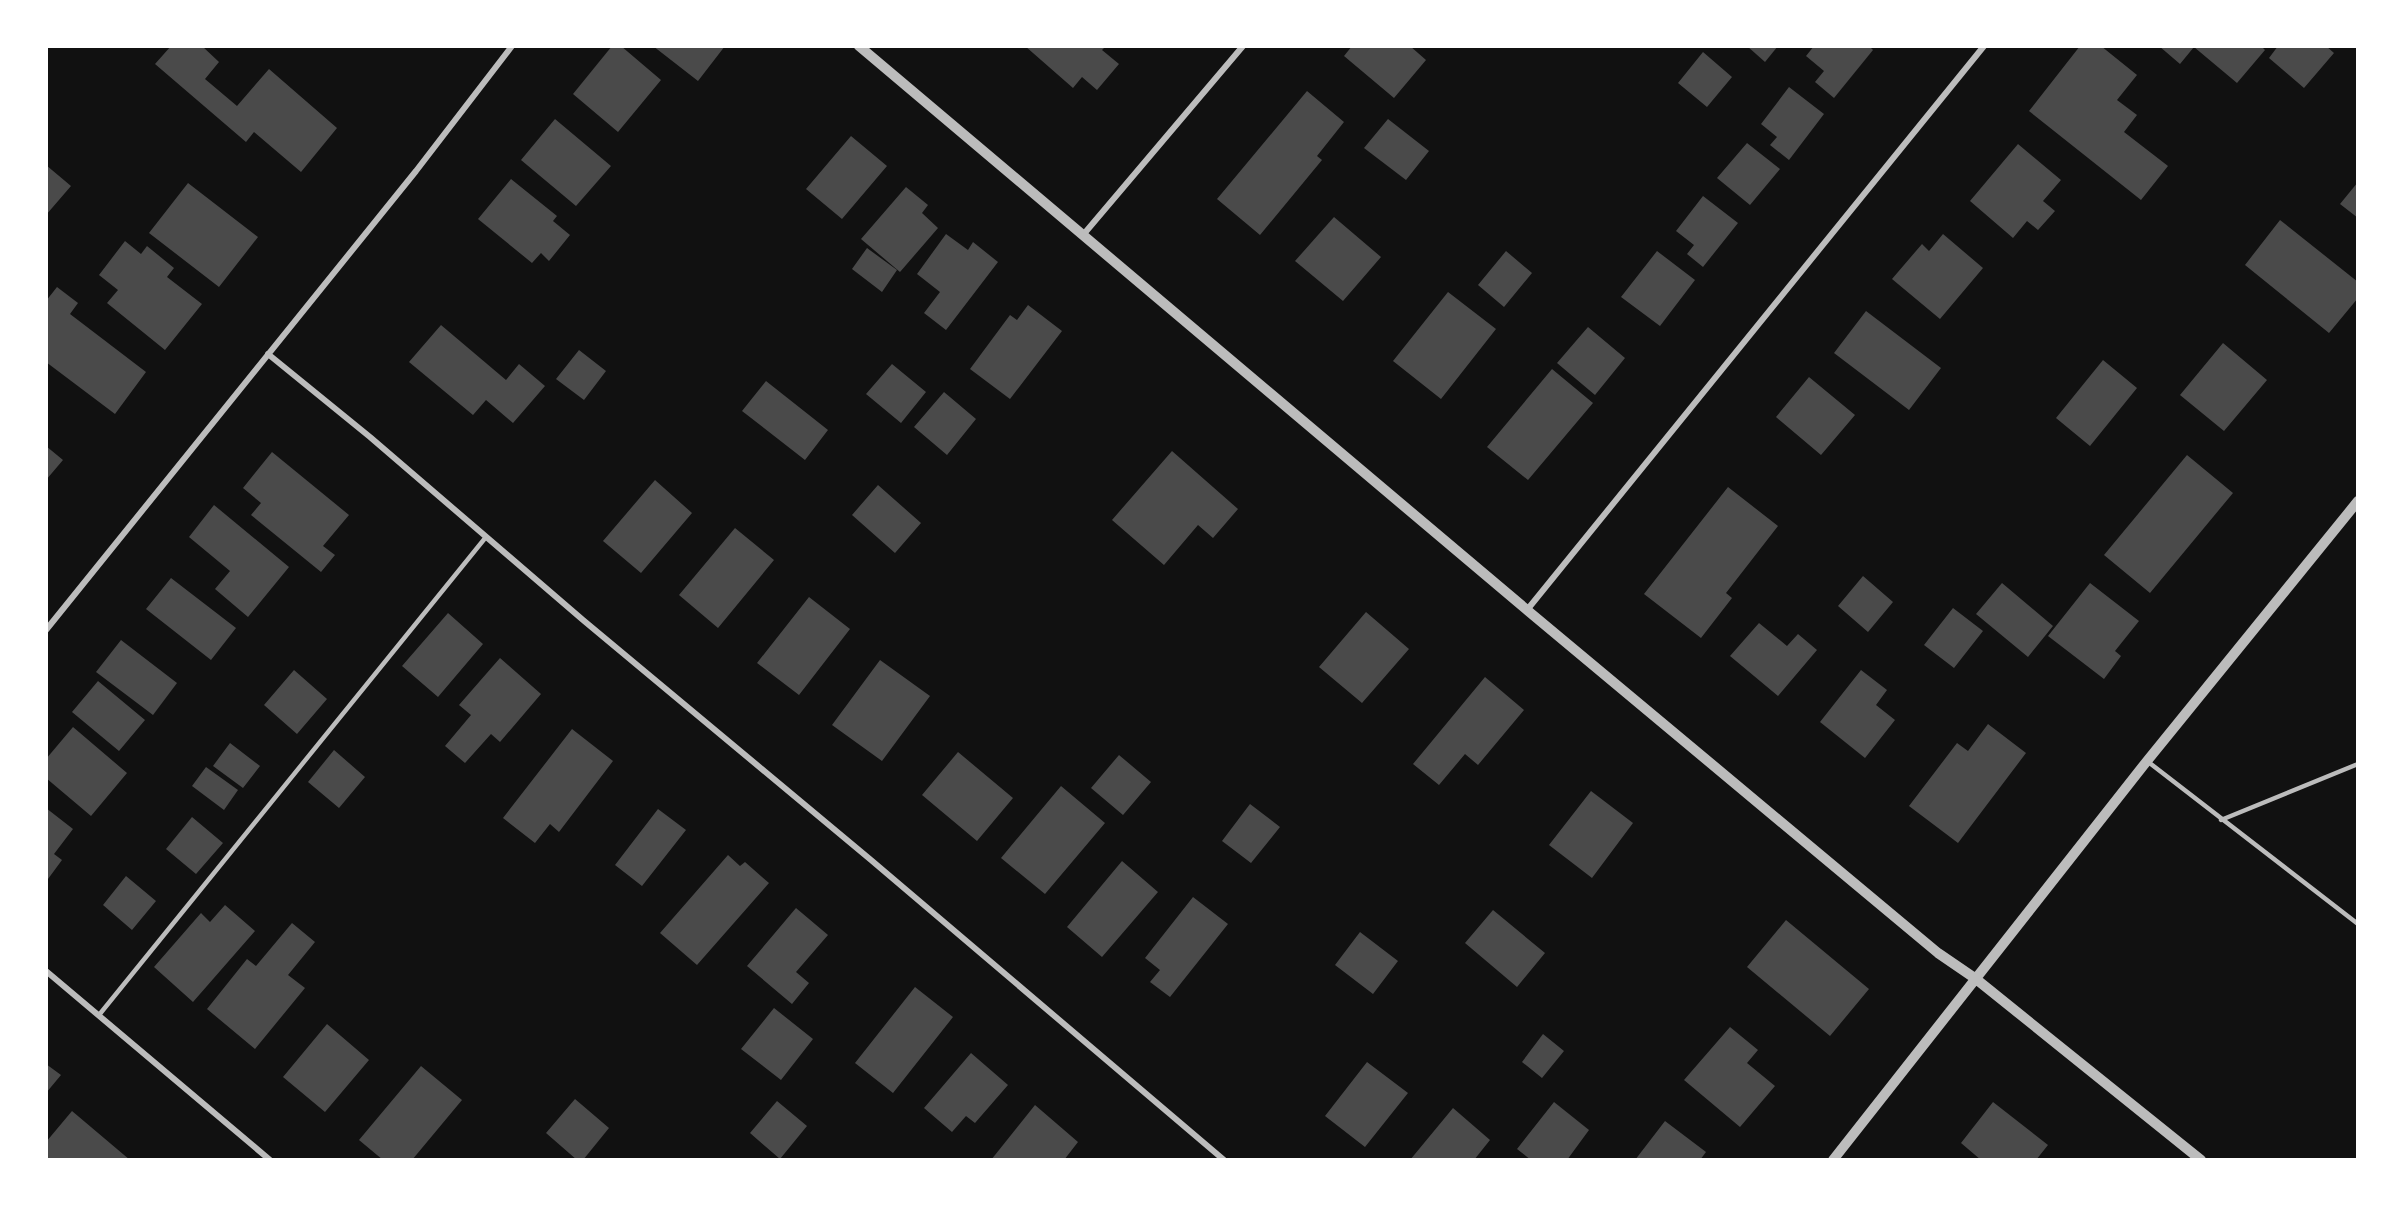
<svg xmlns="http://www.w3.org/2000/svg" width="2404" height="1206" font-family="Helvetica,sans-serif">
  <style>
    .building { fill: #4a4a4a }
    .lines { fill: none; stroke-linecap: round; stroke-linejoin: round }
    .service { stroke: #bcbcbc; stroke-width: 4.5 }
    .minor { stroke: #bcbcbc; stroke-width: 6 }
    .tertiary { stroke: #bcbcbc; stroke-width: 10 }
  </style>
  <rect width="100%" height="100%" fill="#111"/>
  <path class="building" d="M 171,46 L 202,46 L 219,62 L 205,79 L 237,106 L 269,69 L 337,128 L 301,172 L 254,132 L 246,142 L 155,64 Z
    M 612,46 L 621,46 L 661,80 L 618,132 L 573,94 Z
    M 653,46 L 725,46 L 698,81 Z
    M 1025,46 L 1106,46 L 1102,50 L 1119,64 L 1097,90 L 1082,77 L 1073,88 Z
    M 1352,46 L 1410,46 L 1426,60 L 1394,98 L 1344,56 Z
    M 1747,46 L 1778,46 L 1765,62 Z
    M 1814,46 L 1869,46 L 1873,50 L 1834,98 L 1815,82 L 1824,71 L 1806,56 Z
    M 2080,46 L 2101,46 L 2137,75 L 2117,100 L 2137,115 L 2124,132 L 2168,166 L 2141,200 L 2029,111 Z
    M 2159,46 L 2261,46 L 2265,50 L 2237,83 L 2194,47 L 2180,64 Z
    M 2278,46 L 2326,46 L 2334,53 L 2304,88 L 2269,58 Z
    M 1703,52 L 1732,77 L 1707,107 L 1678,83 Z
    M 1789,87 L 1824,114 L 1789,160 L 1770,145 L 1777,137 L 1761,124 Z
    M 1307,91 L 1344,122 L 1317,156 L 1322,160 L 1260,235 L 1217,199 Z
    M 555,119 L 611,166 L 576,206 L 521,160 Z
    M 1388,119 L 1429,151 L 1406,180 L 1364,148 Z
    M 851,136 L 887,166 L 842,219 L 806,189 Z
    M 1747,143 L 1780,169 L 1750,205 L 1717,178 Z
    M 2018,144 L 2061,180 L 2043,201 L 2055,211 L 2038,230 L 2027,221 L 2013,238 L 1970,201 Z
    M 46,165 L 71,186 L 46,215 Z
    M 511,179 L 557,216 L 553,221 L 570,235 L 549,261 L 541,253 L 532,263 L 478,219 Z
    M 2358,182 L 2358,218 L 2340,204 Z
    M 188,183 L 258,237 L 219,287 L 149,233 Z
    M 906,187 L 928,205 L 922,213 L 938,228 L 900,272 L 861,239 Z
    M 1703,196 L 1738,223 L 1703,267 L 1687,254 L 1694,245 L 1676,231 Z
    M 1334,217 L 1381,257 L 1343,301 L 1295,261 Z
    M 2280,220 L 2358,282 L 2358,298 L 2329,333 L 2245,265 Z
    M 946,234 L 968,250 L 973,242 L 998,262 L 946,330 L 924,313 L 940,292 L 917,274 Z
    M 1943,234 L 1983,268 L 1940,319 L 1892,279 L 1922,244 L 1929,251 Z
    M 125,241 L 141,254 L 147,246 L 174,268 L 167,277 L 202,304 L 165,350 L 107,303 L 118,290 L 99,275 Z
    M 867,248 L 897,270 L 882,292 L 852,269 Z
    M 1506,251 L 1532,273 L 1504,307 L 1478,285 Z
    M 1657,251 L 1695,280 L 1660,326 L 1621,297 Z
    M 57,287 L 78,303 L 70,314 L 146,372 L 115,414 L 46,362 L 46,301 Z
    M 1448,292 L 1496,329 L 1441,399 L 1393,361 Z
    M 1028,305 L 1062,331 L 1010,399 L 970,369 L 1010,315 L 1017,320 Z
    M 1866,311 L 1941,368 L 1909,410 L 1834,353 Z
    M 441,325 L 506,380 L 519,364 L 545,386 L 513,423 L 486,400 L 473,415 L 409,362 Z
    M 1588,327 L 1625,358 L 1595,395 L 1557,363 Z
    M 2223,343 L 2267,380 L 2224,431 L 2180,395 Z
    M 579,350 L 606,371 L 584,400 L 556,379 Z
    M 2103,360 L 2137,388 L 2090,446 L 2056,418 Z
    M 892,364 L 926,392 L 901,423 L 866,394 Z
    M 1552,369 L 1593,403 L 1528,480 L 1487,447 Z
    M 1809,377 L 1855,415 L 1821,455 L 1776,417 Z
    M 766,381 L 828,430 L 805,460 L 742,411 Z
    M 944,392 L 976,419 L 947,455 L 914,427 Z
    M 46,446 L 63,460 L 46,480 Z
    M 1172,451 L 1238,509 L 1213,538 L 1198,525 L 1164,565 L 1112,520 Z
    M 272,452 L 349,515 L 323,546 L 335,555 L 321,572 L 251,515 L 261,503 L 243,488 Z
    M 2187,455 L 2233,493 L 2150,593 L 2104,555 Z
    M 655,480 L 692,513 L 641,573 L 603,541 Z
    M 878,485 L 921,523 L 895,553 L 852,515 Z
    M 1728,487 L 1778,526 L 1726,593 L 1732,598 L 1701,638 L 1644,594 Z
    M 214,505 L 289,567 L 248,617 L 215,589 L 230,571 L 189,537 Z
    M 735,528 L 774,560 L 718,628 L 679,595 Z
    M 1863,576 L 1893,602 L 1868,632 L 1838,606 Z
    M 171,578 L 236,628 L 211,660 L 146,609 Z
    M 2002,583 L 2053,626 L 2028,657 L 1976,614 Z
    M 2090,583 L 2139,621 L 2115,651 L 2121,656 L 2104,679 L 2048,636 Z
    M 809,597 L 850,629 L 799,695 L 757,663 Z
    M 1953,608 L 1983,631 L 1954,668 L 1924,645 Z
    M 1366,612 L 1409,649 L 1362,703 L 1319,667 Z
    M 448,613 L 483,644 L 438,697 L 402,666 Z
    M 1759,623 L 1787,646 L 1798,634 L 1817,650 L 1778,696 L 1730,656 Z
    M 121,640 L 177,683 L 153,715 L 96,672 Z
    M 500,658 L 541,694 L 500,742 L 491,734 L 465,763 L 445,746 L 471,715 L 459,705 Z
    M 880,660 L 930,696 L 882,761 L 832,725 Z
    M 294,670 L 327,699 L 297,734 L 264,705 Z
    M 1861,670 L 1887,690 L 1876,705 L 1895,720 L 1865,758 L 1820,722 Z
    M 1485,677 L 1524,710 L 1478,765 L 1465,754 L 1439,785 L 1413,764 Z
    M 98,681 L 145,720 L 119,751 L 72,712 Z
    M 1988,724 L 2026,753 L 1958,843 L 1909,806 L 1957,743 L 1968,751 Z
    M 73,727 L 127,773 L 91,816 L 46,778 L 46,759 Z
    M 572,729 L 613,761 L 559,832 L 550,824 L 535,843 L 503,818 Z
    M 230,743 L 260,766 L 243,788 L 213,766 Z
    M 334,750 L 365,777 L 339,808 L 308,782 Z
    M 958,752 L 1013,798 L 977,841 L 922,795 Z
    M 1119,755 L 1151,782 L 1123,815 L 1091,788 Z
    M 206,767 L 238,790 L 224,810 L 192,786 Z
    M 1061,786 L 1105,823 L 1045,894 L 1001,858 Z
    M 1591,791 L 1633,823 L 1592,878 L 1549,845 Z
    M 1250,804 L 1280,827 L 1251,863 L 1222,841 Z
    M 46,808 L 73,829 L 54,854 L 62,860 L 48,879 Z
    M 658,809 L 686,830 L 642,886 L 615,865 Z
    M 192,817 L 223,843 L 196,874 L 166,849 Z
    M 728,855 L 740,866 L 745,862 L 769,883 L 697,965 L 660,933 Z
    M 1122,861 L 1158,892 L 1102,957 L 1067,927 Z
    M 126,876 L 156,901 L 132,930 L 103,905 Z
    M 1193,897 L 1228,924 L 1170,997 L 1150,982 L 1160,970 L 1145,958 Z
    M 225,905 L 255,931 L 193,1002 L 154,967 L 201,913 L 210,922 Z
    M 796,908 L 828,935 L 796,972 L 809,983 L 792,1004 L 747,966 Z
    M 1493,910 L 1545,953 L 1517,987 L 1465,943 Z
    M 1786,920 L 1869,989 L 1830,1036 L 1747,967 Z
    M 292,923 L 315,942 L 288,975 L 305,988 L 255,1049 L 207,1009 L 247,959 L 256,966 Z
    M 1360,932 L 1398,961 L 1373,994 L 1335,965 Z
    M 915,987 L 953,1017 L 893,1093 L 855,1063 Z
    M 774,1008 L 813,1039 L 781,1080 L 741,1049 Z
    M 327,1024 L 369,1060 L 325,1112 L 283,1077 Z
    M 1730,1027 L 1758,1050 L 1747,1063 L 1775,1086 L 1740,1127 L 1684,1080 Z
    M 1543,1034 L 1564,1051 L 1542,1078 L 1522,1062 Z
    M 971,1053 L 1008,1085 L 975,1123 L 966,1116 L 952,1132 L 924,1108 Z
    M 1367,1062 L 1408,1093 L 1365,1147 L 1325,1116 Z
    M 46,1064 L 61,1075 L 46,1093 Z
    M 421,1066 L 462,1100 L 412,1160 L 383,1160 L 359,1140 Z
    M 575,1099 L 609,1128 L 583,1160 L 577,1160 L 546,1133 Z
    M 777,1101 L 807,1126 L 780,1159 L 750,1133 Z
    M 1554,1102 L 1589,1130 L 1567,1160 L 1531,1160 L 1517,1149 Z
    M 1993,1102 L 2048,1145 L 2036,1160 L 1981,1160 L 1961,1143 Z
    M 1035,1105 L 1078,1142 L 1064,1160 L 991,1160 Z
    M 1453,1108 L 1490,1140 L 1474,1160 L 1410,1160 Z
    M 72,1111 L 130,1160 L 46,1160 L 46,1142 Z
    M 1665,1121 L 1706,1152 L 1700,1160 L 1635,1160 Z"/>
  <g class="lines">
    <path class="service" d="M 2147,761 L 2358,924
      M 2221,820 L 2358,764
      M 99,1015 L 486,537"/>
    <path class="minor" d="M 1083,235 L 1243,46
      M 268,354 L 370,437 L 583,620 L 871,860 L 1224,1160
      M 1527,610 L 1984,46
      M 46,630 L 416,171 L 512,46
      M 46,971 L 270,1160"/>
    <path class="tertiary" d="M 859,46 L 1527,610 L 1938,953 L 1976,979 L 2201,1160
      M 1833,1160 L 2147,761 L 2358,501"/>
  </g>
  <rect width="2404" height="1206" fill="none" stroke="#ffffff" stroke-width="96"/>
</svg>
